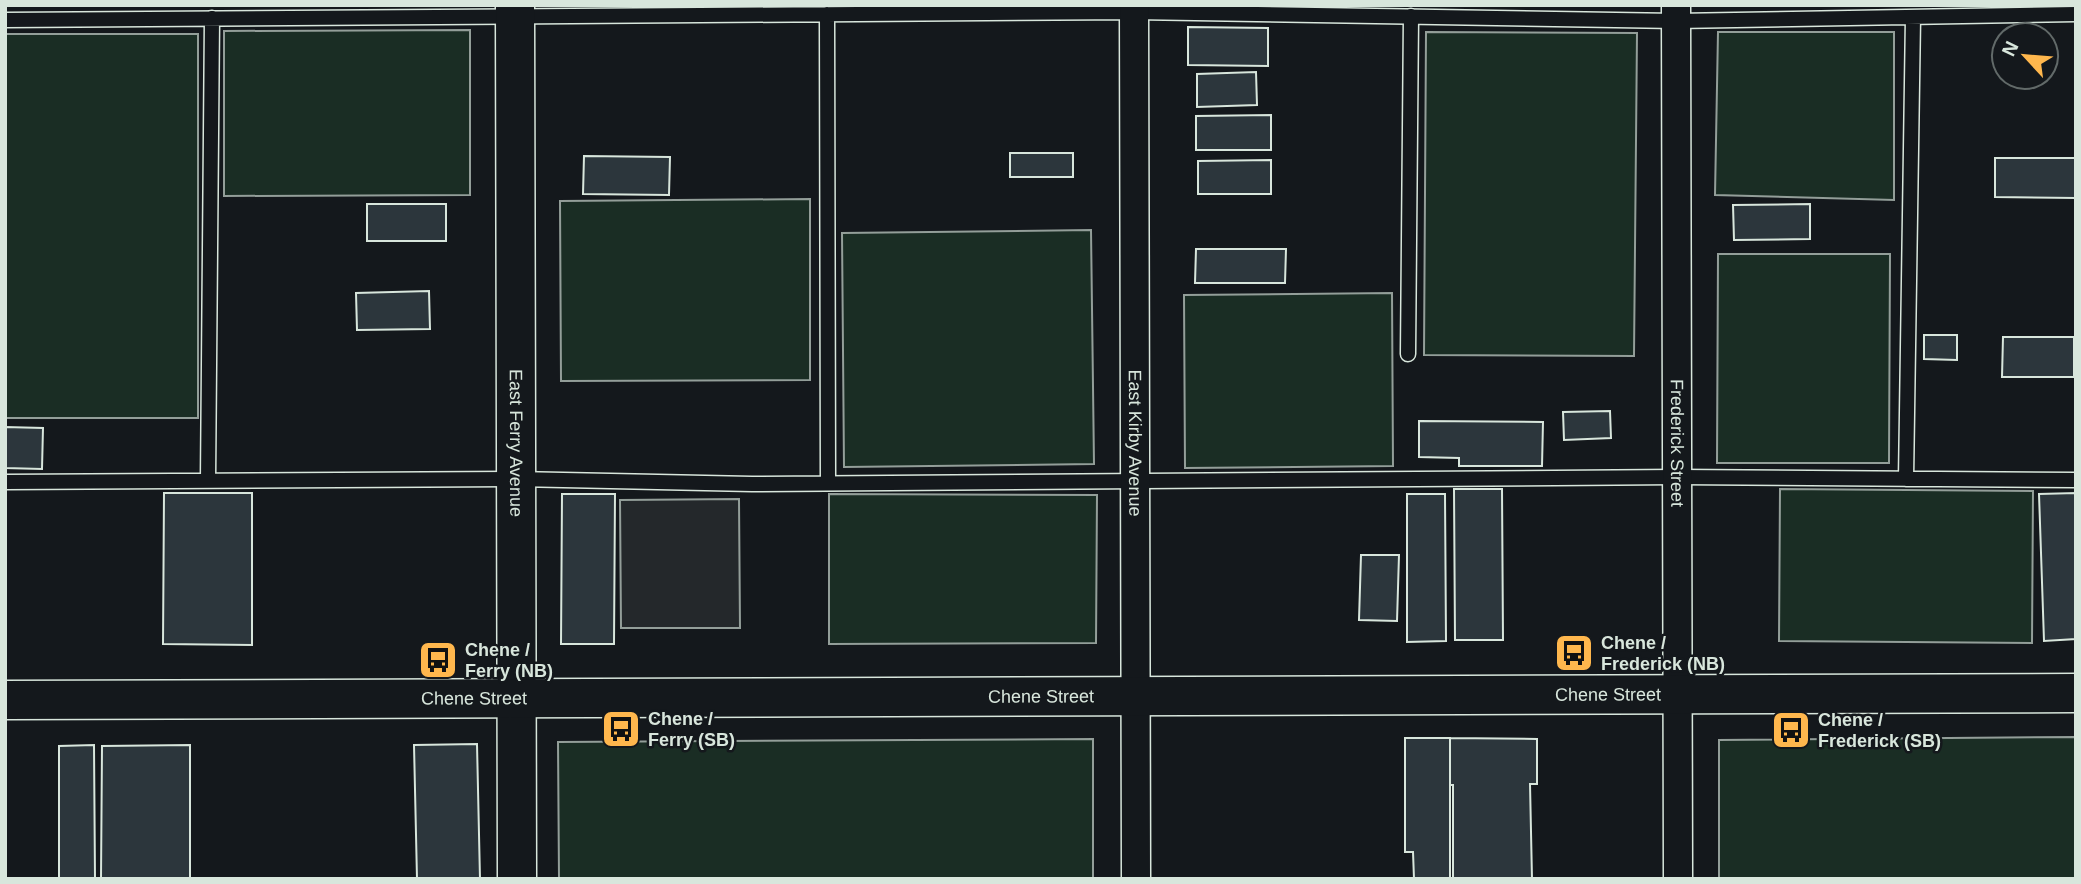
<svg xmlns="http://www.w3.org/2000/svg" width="2081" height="884" font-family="Arial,sans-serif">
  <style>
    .green { fill: #1a2d24; stroke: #939e99; stroke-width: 2 }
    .parking { fill: #24282b; stroke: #939e99; stroke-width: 2 }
    .building { fill: #2c363c; stroke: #d8e6dc; stroke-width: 2 }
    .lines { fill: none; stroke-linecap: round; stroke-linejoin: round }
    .lane-casing { stroke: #d8e6dc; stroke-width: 17 }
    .street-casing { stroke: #d8e6dc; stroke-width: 31 }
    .secondary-casing { stroke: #d8e6dc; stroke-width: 41 }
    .lane { stroke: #14181c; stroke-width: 14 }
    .street { stroke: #14181c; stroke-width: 28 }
    .secondary { stroke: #14181c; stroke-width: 38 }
    .labels { text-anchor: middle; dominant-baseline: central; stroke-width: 5; stroke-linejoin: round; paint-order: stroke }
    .street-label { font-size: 18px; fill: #d8e6dc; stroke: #14181c }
    .poi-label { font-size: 18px; font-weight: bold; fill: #d8e6dc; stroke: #14181c; text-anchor: start }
  </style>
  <rect width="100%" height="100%" fill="#14181c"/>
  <path class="green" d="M 470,30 L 470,195 L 224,196 L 224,31 Z
    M 1426,32 L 1637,33 L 1634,356 L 1424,355 Z
    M 1718,32 L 1894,32 L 1894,200 L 1715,195 Z
    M 5,34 L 198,34 L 198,418 L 5,418 Z
    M 810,199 L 810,380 L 561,381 L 560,201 Z
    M 1091,230 L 1094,464 L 844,467 L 842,233 Z
    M 1718,254 L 1890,254 L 1889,463 L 1717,463 Z
    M 1392,293 L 1393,466 L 1185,468 L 1184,295 Z
    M 1780,489 L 2033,491 L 2032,643 L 1779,641 Z
    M 829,494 L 1097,495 L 1096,643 L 829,644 Z
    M 2076,737 L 2076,879 L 1719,879 L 1719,740 Z
    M 1093,739 L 1093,879 L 559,879 L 558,742 Z"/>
  <path class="parking" d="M 739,499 L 740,628 L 621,628 L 620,500 Z"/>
  <path class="building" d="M 1188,27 L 1268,28 L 1268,66 L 1188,65 Z
    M 1256,72 L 1257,105 L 1197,107 L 1197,74 Z
    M 1271,115 L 1271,150 L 1196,150 L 1196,116 Z
    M 1010,153 L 1073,153 L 1073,177 L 1010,177 Z
    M 584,156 L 670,157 L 669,195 L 583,194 Z
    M 1995,158 L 2075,158 L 2075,198 L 1995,197 Z
    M 1271,160 L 1271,194 L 1198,194 L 1198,161 Z
    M 367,204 L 446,204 L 446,241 L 367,241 Z
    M 1810,204 L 1810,239 L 1734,240 L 1733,205 Z
    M 1196,249 L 1286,249 L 1285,283 L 1195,283 Z
    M 429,291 L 430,329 L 357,330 L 356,293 Z
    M 1924,335 L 1957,335 L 1957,360 L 1924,359 Z
    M 2003,337 L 2074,337 L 2074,377 L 2002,377 Z
    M 1610,411 L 1611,438 L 1564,440 L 1563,412 Z
    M 1419,421 L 1543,422 L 1542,466 L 1459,466 L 1459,458 L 1419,457 Z
    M 5,427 L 43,428 L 42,469 L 5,468 Z
    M 1454,489 L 1502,489 L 1503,640 L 1455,640 Z
    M 164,493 L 252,493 L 252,645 L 163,644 Z
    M 2076,493 L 2076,639 L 2044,641 L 2039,494 Z
    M 562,494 L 615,494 L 614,644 L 561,644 Z
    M 1407,494 L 1445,494 L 1446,641 L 1407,642 Z
    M 1361,555 L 1399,555 L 1397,621 L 1359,620 Z
    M 1405,738 L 1450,738 L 1450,879 L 1414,879 L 1413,852 L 1405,852 Z
    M 1450,738 L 1537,739 L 1537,784 L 1530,784 L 1532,879 L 1453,879 L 1453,785 L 1450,785 Z
    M 477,744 L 480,879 L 417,879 L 414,745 Z
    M 94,745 L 95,879 L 59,879 L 59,746 Z
    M 190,745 L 190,879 L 101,879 L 102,746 Z"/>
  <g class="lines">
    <defs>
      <path id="lane" d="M 827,14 L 828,483
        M 5,20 L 1134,12 L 1676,21 L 2076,14
        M 1408,354 L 1411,16
        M 1906,479 L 1913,17
        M 208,481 L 212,18
        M 5,482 L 516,479 L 752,484 L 1677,477 L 2076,480"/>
      <g id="street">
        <path id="s1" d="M 1134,5 L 1136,879"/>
        <path id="s2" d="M 1676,5 L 1678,879"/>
      </g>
      <g id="secondary">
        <path id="s3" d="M 515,5 L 517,879"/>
        <path id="s4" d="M 5,700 L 2076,693"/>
      </g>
    </defs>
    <use href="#lane" class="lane-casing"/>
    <use href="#street" class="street-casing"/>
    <use href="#secondary" class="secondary-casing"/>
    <use href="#lane" class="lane"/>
    <use href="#street" class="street"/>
    <use href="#secondary" class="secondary"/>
  </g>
  <defs>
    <symbol id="bus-square" viewBox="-11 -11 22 22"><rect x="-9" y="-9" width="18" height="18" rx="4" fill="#ffb74d" stroke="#14181c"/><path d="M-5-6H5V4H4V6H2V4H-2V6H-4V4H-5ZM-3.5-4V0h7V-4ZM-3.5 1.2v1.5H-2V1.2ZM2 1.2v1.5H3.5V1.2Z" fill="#111"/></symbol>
  </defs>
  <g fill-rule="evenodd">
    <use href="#bus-square" x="1552" y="631" width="44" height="44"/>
    <use href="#bus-square" x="416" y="638" width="44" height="44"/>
    <use href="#bus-square" x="599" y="707" width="44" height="44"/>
    <use href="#bus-square" x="1769" y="708" width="44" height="44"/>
  </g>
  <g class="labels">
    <g class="street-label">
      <text stroke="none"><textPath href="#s3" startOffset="438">East Ferry Avenue</textPath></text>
      <text stroke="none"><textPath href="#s1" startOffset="438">East Kirby Avenue</textPath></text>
      <text stroke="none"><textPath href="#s2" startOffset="438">Frederick Street</textPath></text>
      <text stroke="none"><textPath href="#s4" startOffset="1603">Chene Street</textPath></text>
      <text stroke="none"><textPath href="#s4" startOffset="1036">Chene Street</textPath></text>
      <text stroke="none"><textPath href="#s4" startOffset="469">Chene Street</textPath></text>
    </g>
    <g class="poi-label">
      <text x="1601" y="643">Chene /<tspan x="1601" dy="21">Frederick (NB)</tspan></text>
      <text x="465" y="650">Chene /<tspan x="465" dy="21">Ferry (NB)</tspan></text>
      <text x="648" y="719">Chene /<tspan x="648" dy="21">Ferry (SB)</tspan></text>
      <text x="1818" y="720">Chene /<tspan x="1818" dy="21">Frederick (SB)</tspan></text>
    </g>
  </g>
  <rect width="2081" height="884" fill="none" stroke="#d8e6dc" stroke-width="14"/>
  <g transform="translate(2025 56) rotate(296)"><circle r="33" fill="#14181c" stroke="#626a69" stroke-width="2"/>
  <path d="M0-5L12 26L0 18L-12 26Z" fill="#ffb74d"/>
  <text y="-10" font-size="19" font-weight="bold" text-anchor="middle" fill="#d8e6dc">N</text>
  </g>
</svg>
